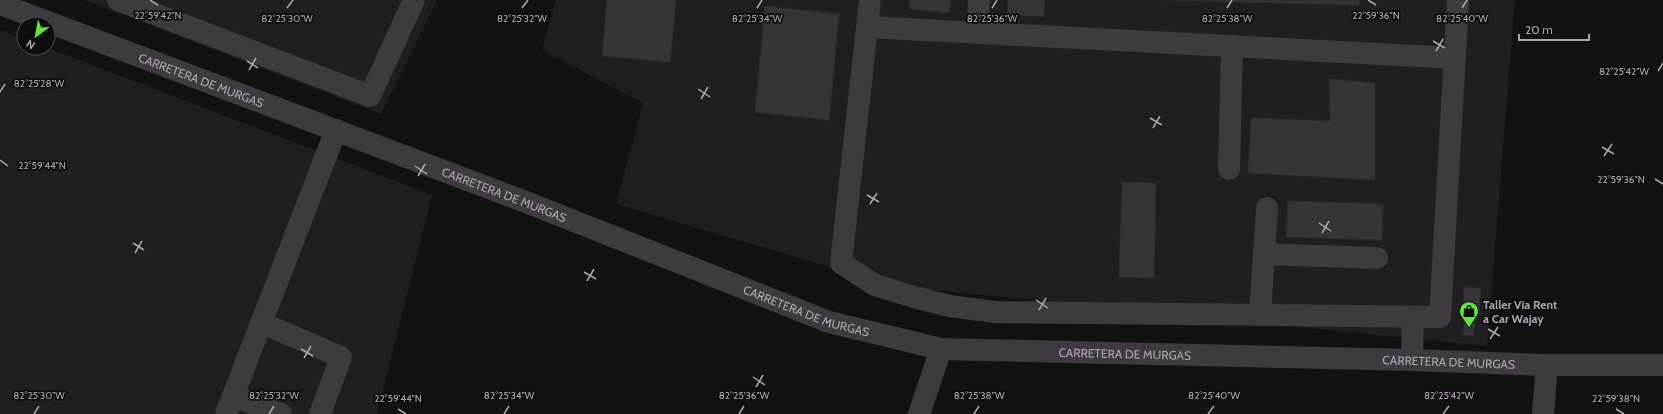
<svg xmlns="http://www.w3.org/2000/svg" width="1663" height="414" font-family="Cabin,sans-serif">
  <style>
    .built { fill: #201e20 }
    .building { fill: #373438; stroke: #2f2c2f }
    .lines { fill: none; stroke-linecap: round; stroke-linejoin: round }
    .minor { stroke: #3e3a3f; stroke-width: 22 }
    .ticks { fill: none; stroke: #b0a4b3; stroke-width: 1.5 }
    .labels { text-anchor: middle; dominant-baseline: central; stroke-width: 3.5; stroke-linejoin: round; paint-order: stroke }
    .street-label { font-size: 12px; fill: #b0a4b3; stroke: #0e0d0e }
    .poi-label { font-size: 12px; font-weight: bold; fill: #b0a4b3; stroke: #0e0d0e; text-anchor: start }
    .ticks-label { font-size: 10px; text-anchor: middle; fill: #b0a4b3; stroke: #0e0d0e; stroke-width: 3.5; stroke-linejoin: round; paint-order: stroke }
  </style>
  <rect width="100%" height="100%" fill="#131213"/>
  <path class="built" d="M 84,0 L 437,0 L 381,114 Z
    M 556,0 L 1515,0 L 1487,346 L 894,286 L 616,204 L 643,103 L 542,50 Z
    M 0,30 L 24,39 L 24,48 L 48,48 L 432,195 L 377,414 L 0,414 Z"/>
  <path class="building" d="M 607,0 L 676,0 L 670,62 L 602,56 Z
    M 910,0 L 951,0 L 949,13 L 909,9 Z
    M 1008,0 L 1045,0 L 1044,17 L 1007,14 Z
    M 1167,0 L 1359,0 L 1359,5 Z
    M 765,6 L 839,14 L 829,120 L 755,112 Z
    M 1329,79 L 1375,83 L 1375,180 L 1248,173 L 1251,118 L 1330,121 Z
    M 1122,182 L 1156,183 L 1154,278 L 1119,277 Z
    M 1288,201 L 1383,204 L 1382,240 L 1286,237 Z
    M 1464,287 L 1481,288 L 1479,313 L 1463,312 Z
    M 1464,321 L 1475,322 L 1473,336 L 1463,335 Z"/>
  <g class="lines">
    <g class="minor">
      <path d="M 118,0 L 370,96 L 414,0"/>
      <path d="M 870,0 L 841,263 L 875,285 L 914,297 L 950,306 L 995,312 L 1440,317 L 1458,0"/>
      <path id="s1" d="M 0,4 L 526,202 L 829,322 L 941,349 L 1412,360 L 1547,365 L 1663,365"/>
      <path d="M 868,27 L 1455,58"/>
      <path d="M 977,33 L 979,0"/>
      <path d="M 1229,169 L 1232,46"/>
      <path d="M 1265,254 L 1377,258"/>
      <path d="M 1260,315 L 1267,208"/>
      <path d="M 262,323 L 341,357 L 320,414"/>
      <path d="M 1412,360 L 1413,317"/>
      <path d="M 233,396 L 281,414"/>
      <path d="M 226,414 L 336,130"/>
      <path d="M 919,414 L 941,349"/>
      <path d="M 1543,414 L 1547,365"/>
    </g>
  </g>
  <path class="ticks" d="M 150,0 L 158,5M 1368,0 L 1376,5M 287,8 L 293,0M 522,8 L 528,0M 757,8 L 762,0M 992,8 L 997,0M 1227,8 L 1232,0M 1462,8 L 1467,0M 1433,41 L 1445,48M 1436,51 L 1443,39M 247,61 L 258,68M 249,70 L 256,58M 1658,71 L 1663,63M 698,89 L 710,97M 0,92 L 5,84M 701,99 L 708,87M 1150,118 L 1162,125M 1153,128 L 1160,116M 1602,147 L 1614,154M 1604,156 L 1612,144M 0,160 L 8,166M 415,166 L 427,174M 418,176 L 425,164M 1655,179 L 1663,184M 867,195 L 879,202M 870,204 L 877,193M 1319,223 L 1331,231M 1322,233 L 1329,221M 133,243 L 144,250M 135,253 L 142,241M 584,272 L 596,279M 587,281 L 594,269M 1036,300 L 1048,308M 1039,310 L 1046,298M 1488,329 L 1500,336M 1490,339 L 1498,327M 301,349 L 313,356M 304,358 L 311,346M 753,377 L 765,385M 756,387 L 763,375M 398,409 L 406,414M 1616,409 L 1624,414M 34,414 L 39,406M 269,414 L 274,406M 504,414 L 509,406M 739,414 L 744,406M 974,414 L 979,406M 1208,414 L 1214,406M 1443,414 L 1449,406"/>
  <defs>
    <symbol id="shop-pin" viewBox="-11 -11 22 30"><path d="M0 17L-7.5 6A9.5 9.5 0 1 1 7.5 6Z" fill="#5fe636" stroke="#0e0d0e"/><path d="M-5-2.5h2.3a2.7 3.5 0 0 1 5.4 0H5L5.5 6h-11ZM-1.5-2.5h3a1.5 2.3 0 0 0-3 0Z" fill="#111"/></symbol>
  </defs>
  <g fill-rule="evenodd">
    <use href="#shop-pin" x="1458" y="300" width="22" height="30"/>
  </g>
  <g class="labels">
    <g class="street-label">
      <text stroke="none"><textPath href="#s1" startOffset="215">CARRETERA DE MURGAS</textPath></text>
      <text stroke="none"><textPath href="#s1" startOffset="539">CARRETERA DE MURGAS</textPath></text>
      <text stroke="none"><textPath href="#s1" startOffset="863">CARRETERA DE MURGAS</textPath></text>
      <text stroke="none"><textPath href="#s1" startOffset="1187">CARRETERA DE MURGAS</textPath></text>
      <text stroke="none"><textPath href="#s1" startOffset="1511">CARRETERA DE MURGAS</textPath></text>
    </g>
    <g class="poi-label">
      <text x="1483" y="304">Taller Via Rent<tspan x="1483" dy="14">a Car Wajay</tspan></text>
    </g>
  </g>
  <g class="ticks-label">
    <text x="1376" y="19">22°59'36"N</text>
    <text x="158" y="19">22°59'42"N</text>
    <text x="287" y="22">82°25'30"W</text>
    <text x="522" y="22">82°25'32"W</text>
    <text x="757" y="22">82°25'34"W</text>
    <text x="992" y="22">82°25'36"W</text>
    <text x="1227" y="22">82°25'38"W</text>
    <text x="1462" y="22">82°25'40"W</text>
    <text x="1624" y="75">82°25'42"W</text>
    <text x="39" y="87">82°25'28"W</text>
    <text x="42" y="169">22°59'44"N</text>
    <text x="1621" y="183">22°59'36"N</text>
    <text x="39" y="399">82°25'30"W</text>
    <text x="274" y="399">82°25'32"W</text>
    <text x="509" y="399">82°25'34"W</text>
    <text x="744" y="399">82°25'36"W</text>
    <text x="979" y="399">82°25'38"W</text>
    <text x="1214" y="399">82°25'40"W</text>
    <text x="1449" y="399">82°25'42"W</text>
    <text x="398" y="402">22°59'44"N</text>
    <text x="1616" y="402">22°59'38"N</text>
  </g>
  <g transform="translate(36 36) rotate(212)"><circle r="19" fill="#0e0d0e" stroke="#4f4950"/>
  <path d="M0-3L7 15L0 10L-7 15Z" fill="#5fe636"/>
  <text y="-6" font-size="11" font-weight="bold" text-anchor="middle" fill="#b0a4b3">N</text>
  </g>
  <path d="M1519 34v6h70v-6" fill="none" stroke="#b0a4b3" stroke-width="2"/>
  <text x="1525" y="34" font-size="12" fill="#b0a4b3" stroke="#0e0d0e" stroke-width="3" paint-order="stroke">20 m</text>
</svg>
